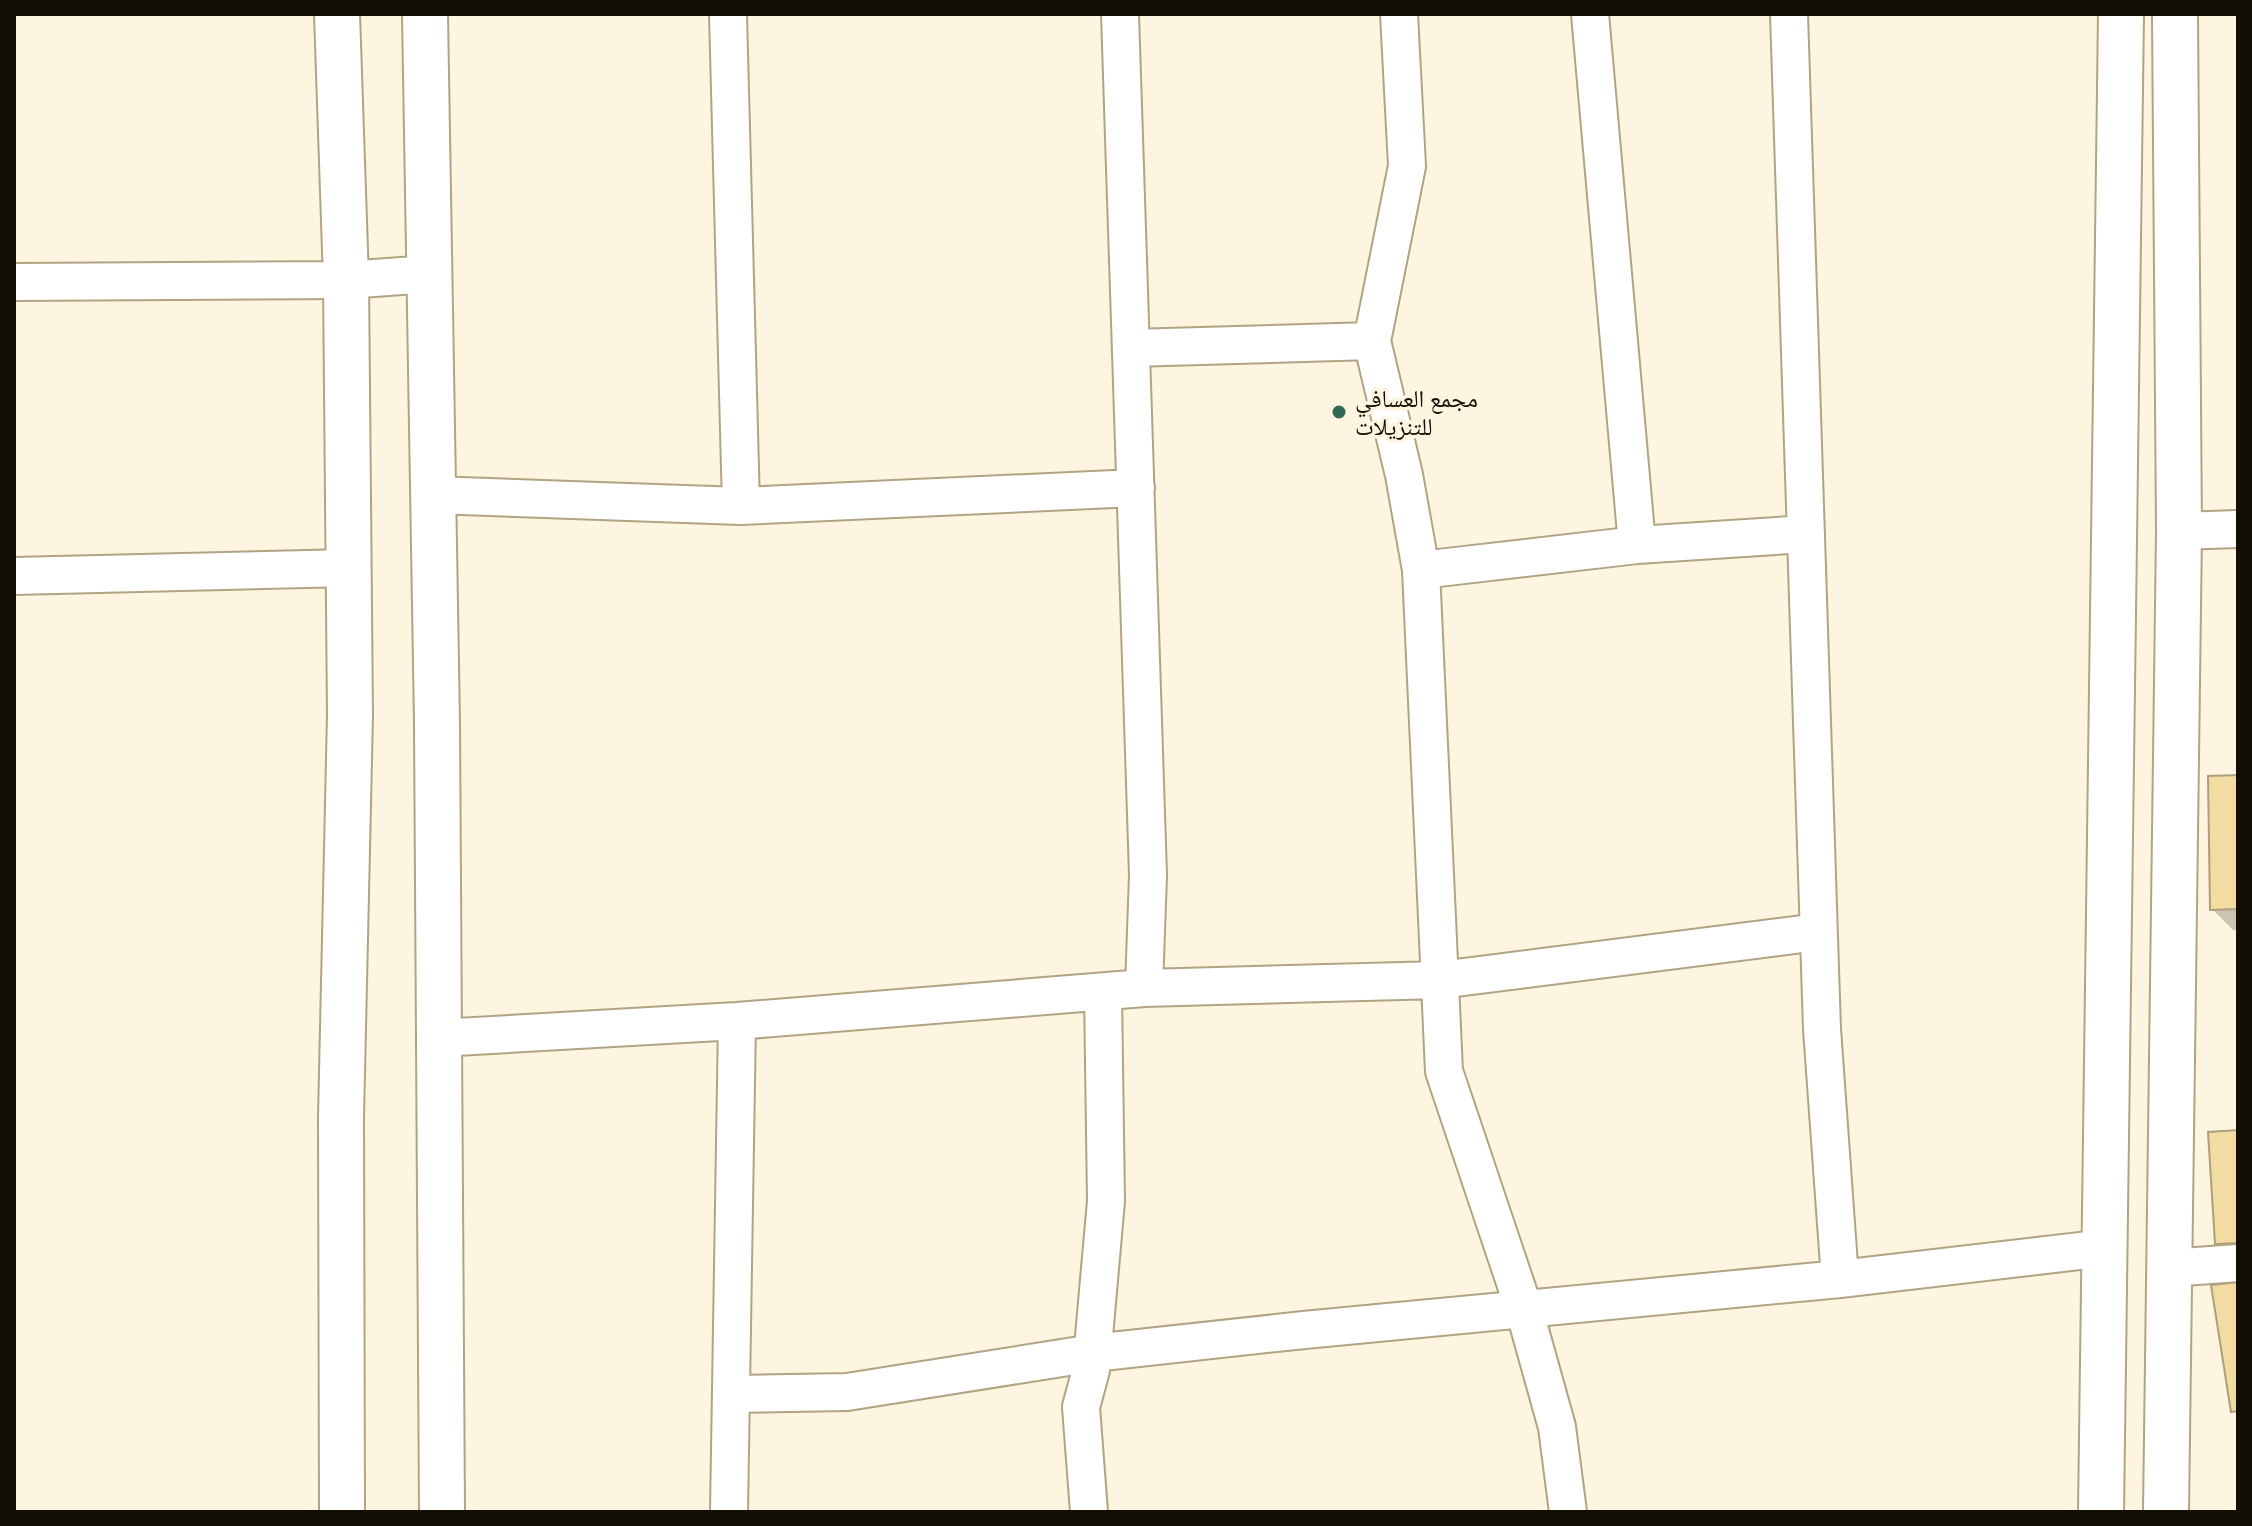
<svg xmlns="http://www.w3.org/2000/svg" width="2252" height="1526" font-family="Cabin,'Noto Naskh Arabic',sans-serif">
  <style>
    .shadow { fill: #0003 }
    .building { fill: #f3dca1; stroke: #ad9f7d; stroke-width: 2 }
    .lines { fill: none; stroke-linecap: round; stroke-linejoin: round }
    .minor-casing { stroke: #b2a482; stroke-width: 40 }
    .tertiary-casing { stroke: #b2a482; stroke-width: 48 }
    .minor { stroke: #fff; stroke-width: 36 }
    .tertiary { stroke: #fff; stroke-width: 44 }
    .poi-dot { fill: #306a53; stroke: #fdf5df; stroke-width: 3 }
    .labels { text-anchor: middle; dominant-baseline: central; stroke-width: 7; stroke-linejoin: round; paint-order: stroke }
    .poi-label { font-size: 24px; fill: #130e03; stroke: #fdf5df; text-anchor: start }
  </style>
  <rect width="100%" height="100%" fill="#fdf5df"/>
  <path class="shadow" d="M 2238,777 L 2238,930 L 2233,930 L 2212,909 Z
    M 2238,1132 L 2238,1264 L 2217,1243 Z"/>
  <path class="building" d="M 2238,775 L 2238,909 L 2210,910 L 2208,776 Z
    M 2238,1130 L 2238,1243 L 2215,1244 L 2208,1132 Z
    M 2238,1282 L 2238,1411 L 2231,1412 L 2211,1285 Z"/>
  <g class="lines">
    <defs>
      <path id="minor" d="M 728,14 L 741,506
        M 1120,14 L 1148,875 L 1144,988
        M 1399,14 L 1407,166 L 1372,341 L 1404,475 L 1421,570 L 1444,1071 L 1524,1309 L 1557,1427 L 1568,1512
        M 1590,14 L 1637,545
        M 1789,14 L 1822,1029 L 1840,1279
        M 14,282 L 346,280 L 430,274
        M 1131,348 L 1372,341
        M 434,495 L 741,506 L 1136,488
        M 2179,531 L 2238,529
        M 1421,570 L 1637,545 L 1806,534
        M 14,576 L 349,568
        M 439,1038 L 737,1021 L 1144,988 L 1440,980 L 1818,932
        M 2169,1268 L 2238,1263
        M 731,1394 L 847,1392 L 1093,1353 L 1304,1330 L 1840,1279 L 2105,1248
        M 729,1512 L 737,1021
        M 1089,1512 L 1081,1407 L 1091,1370 L 1106,1201 L 1103,992"/>
      <path id="tertiary" d="M 337,14 L 346,280 L 350,715 L 341,1117 L 342,1512
        M 425,14 L 437,723 L 442,1512
        M 2101,1512 L 2121,14
        M 2166,1512 L 2179,531 L 2175,14"/>
    </defs>
    <use href="#minor" class="minor-casing"/>
    <use href="#tertiary" class="tertiary-casing"/>
    <use href="#minor" class="minor"/>
    <use href="#tertiary" class="tertiary"/>
  </g>
  <circle class="poi-dot" cx="1339" cy="412" r="8"/>
  <g class="labels">
    <g class="poi-label">
      <text x="1355" y="398">مجمع العسافي<tspan x="1355" dy="28">للتنزيلات</tspan></text>
    </g>
  </g>
  <rect width="2252" height="1526" fill="none" stroke="#130e03" stroke-width="32"/>
</svg>
